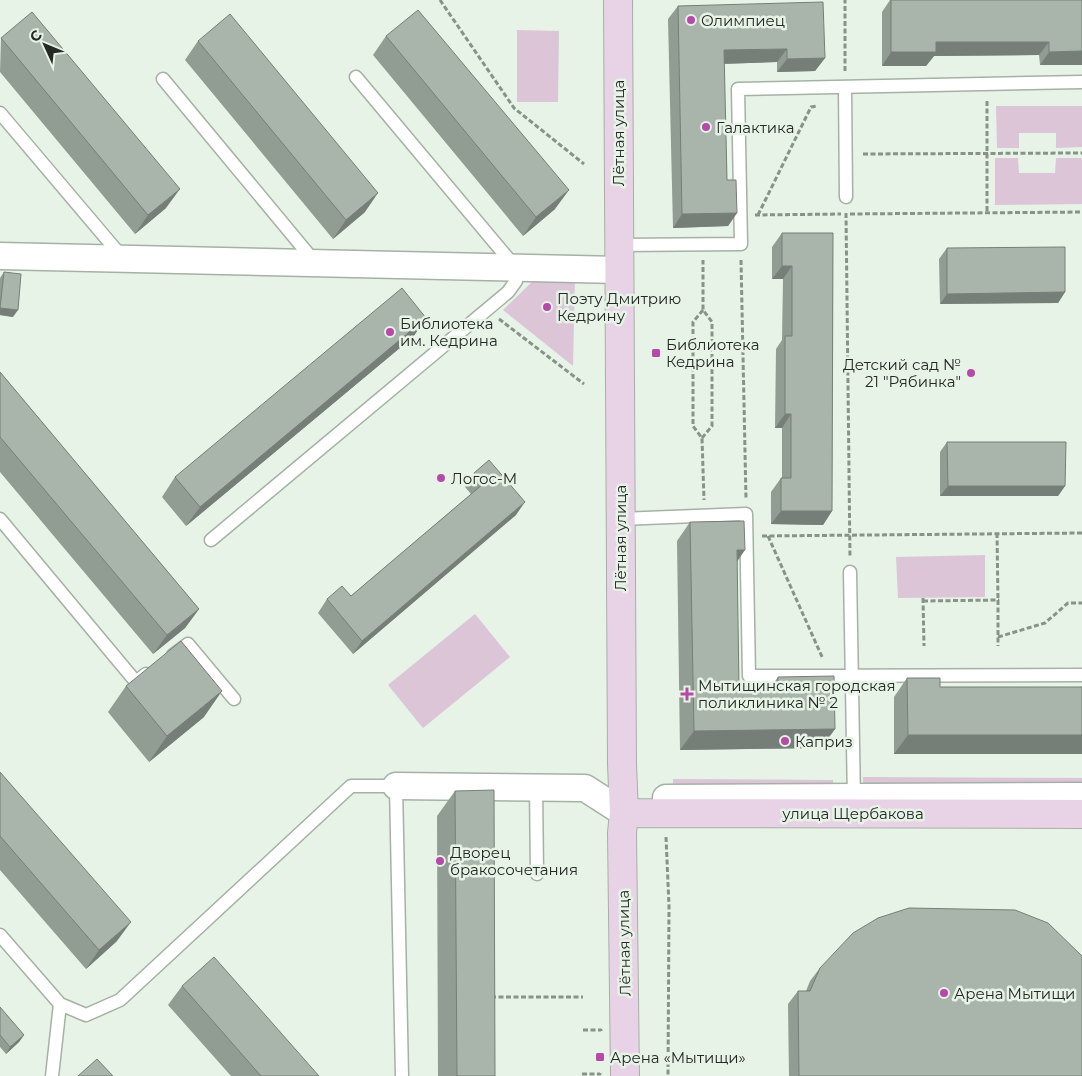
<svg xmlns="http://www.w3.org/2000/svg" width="1082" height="1076" font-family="Montserrat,sans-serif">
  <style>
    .green { fill: #dbc5d7 }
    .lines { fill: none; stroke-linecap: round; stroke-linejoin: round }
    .lane-casing { stroke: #a5b1a5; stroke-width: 15 }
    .street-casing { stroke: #a5b1a5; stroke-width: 29 }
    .secondary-casing { stroke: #a5b1a5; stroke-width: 30 }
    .path { stroke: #889289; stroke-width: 3; stroke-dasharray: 5 2.5; stroke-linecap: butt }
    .lane { stroke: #fff; stroke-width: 12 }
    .street { stroke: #fff; stroke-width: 26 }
    .secondary { stroke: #e8d2e5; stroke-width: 28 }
    .wall { fill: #919c92 }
    .shaded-wall { fill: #767f77 }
    .building { fill: #a9b5aa; stroke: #767f77 }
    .poi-dot { fill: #b64aa9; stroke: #e6f3e6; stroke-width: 2 }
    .labels { text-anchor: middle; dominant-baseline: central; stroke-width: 5; stroke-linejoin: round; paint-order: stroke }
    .poi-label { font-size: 15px; fill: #242925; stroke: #e6f3e6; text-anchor: start }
    .street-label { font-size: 15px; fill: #242925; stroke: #e6f3e6 }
  </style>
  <rect width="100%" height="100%" fill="#e6f3e6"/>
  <path class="green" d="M 517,30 L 559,31 L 558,102 L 517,102 Z
    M 996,106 L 1082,106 L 1082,147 L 1056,148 L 1056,133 L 1019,133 L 1019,148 L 997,148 Z
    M 995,158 L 1018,158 L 1019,173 L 1055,173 L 1056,158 L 1082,158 L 1082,204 L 995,205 Z
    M 537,277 L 575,278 L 573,366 L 503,310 Z
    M 985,555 L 985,597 L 898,598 L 896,557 Z
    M 475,614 L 510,657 L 423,728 L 388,685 Z
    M 863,777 L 1082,778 L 1082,787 L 863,786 Z
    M 673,779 L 833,780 L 833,788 L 673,788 Z"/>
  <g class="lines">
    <defs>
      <path id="lane" d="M 163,79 L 314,261
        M 845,87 L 846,197
        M 0,113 L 122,257
        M 619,245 L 741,244 L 738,89 L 1082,82
        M 0,519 L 136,682 L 146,674
        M 620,519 L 746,514 L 749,676 L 1082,675
        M 211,540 L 508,292 L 516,281 L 516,268 L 356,77
        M 850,572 L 854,801
        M 173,655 L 188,644 L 234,699
        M 536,787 L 537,874
        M 0,935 L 60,1004 L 86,1015 L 120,1000 L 351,786 L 396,786 L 402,1076
        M 52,1076 L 60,1004"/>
      <path id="street" d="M 0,256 L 619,270
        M 396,786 L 585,788 L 624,813
        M 666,798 L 1082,796"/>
      <path id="secondary" d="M 618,0 L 622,764 L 624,813 L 622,833 L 625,1076
        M 624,813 L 1082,814"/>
    </defs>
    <use href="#lane" class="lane-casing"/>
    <use href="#street" class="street-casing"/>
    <use href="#secondary" class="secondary-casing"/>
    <path class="path" d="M 440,0 L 514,108 L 584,164
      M 845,71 L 845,0
      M 987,101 L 987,213
      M 863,154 L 1082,153
      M 846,213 L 850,557
      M 850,214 L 1082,212
      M 755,215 L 841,214
      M 758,215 L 811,107 L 818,106
      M 741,260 L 746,499
      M 703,310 L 693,322 L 693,426 L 702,438 L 704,500
      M 499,319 L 584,384
      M 702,438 L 712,426 L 712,322 L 703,310 L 703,260
      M 997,533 L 998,600
      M 762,536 L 1082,533
      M 768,536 L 823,659
      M 923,598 L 924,646
      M 923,601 L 998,600 L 998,646
      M 998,637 L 1045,623 L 1068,603 L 1082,603
      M 666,837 L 669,906 L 668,1076
      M 491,997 L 583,997
      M 583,1030 L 601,1030 L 601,1031
      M 582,1074 L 600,1074 L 600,1073"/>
    <use href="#lane" class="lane"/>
    <use href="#street" class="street"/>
    <use href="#secondary" class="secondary"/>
  </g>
  <path class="wall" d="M 890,0 L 1082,0 L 1082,65 L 1040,65 L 1039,55 L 934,56 L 926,66 L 882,66 L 882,12 Z
    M 678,6 L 825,58 L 815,71 L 777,72 L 777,62 L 724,64 L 727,180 L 737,213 L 728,226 L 673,228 L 668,19 Z
    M 386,36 L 555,209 L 523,236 L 373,55 Z
    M 1,38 L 166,208 L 135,234 L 0,72 Z
    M 198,41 L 365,212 L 333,239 L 185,60 Z
    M 782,233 L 833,233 L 832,511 L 823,525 L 771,524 L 771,492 L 781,478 L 782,478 L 782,428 L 775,428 L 776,349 L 782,340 L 783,279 L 772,279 L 772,247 Z
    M 947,248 L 1065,292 L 1058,303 L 940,304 L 939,259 Z
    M 4,272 L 13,317 L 0,315 L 0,278 Z
    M 426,318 L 413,337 L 186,526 L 162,497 L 175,477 Z
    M 0,372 L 199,609 L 185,628 L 153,654 L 0,472 Z
    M 947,442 L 1065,486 L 1058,496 L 940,496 L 940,452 Z
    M 474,473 L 516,515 L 353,654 L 318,613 L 327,599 L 351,596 L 471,494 L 465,487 Z
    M 690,522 L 737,561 L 739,689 L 769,689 L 778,677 L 835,729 L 821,748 L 680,750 L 677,541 Z
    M 907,678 L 940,687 L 1081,687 L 1082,686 L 1082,754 L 894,754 L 894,697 Z
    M 126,686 L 204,717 L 149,762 L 108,712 Z
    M 0,772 L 117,941 L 86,969 L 0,870 Z
    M 455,791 L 495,1076 L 438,1076 L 437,816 Z
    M 820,968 L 1082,1076 L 789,1076 L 788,1004 L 798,991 L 806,991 L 810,981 Z
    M 182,986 L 319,1076 L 231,1076 L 168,1005 Z
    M 0,1007 L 24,1035 L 19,1042 L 6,1054 L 0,1047 Z"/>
  <path class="shaded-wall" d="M 936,42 L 1049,42 L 1039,55 L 934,56 L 926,66 L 882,66 L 891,52 Z
    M 787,49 L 777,62 L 715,64 L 724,50 Z
    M 1082,51 L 1082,65 L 1040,65 L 1049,52 Z
    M 825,58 L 815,71 L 777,72 L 787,59 Z
    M 180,189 L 166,208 L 135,234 L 148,215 Z
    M 569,190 L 555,209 L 523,236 L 536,217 Z
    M 378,193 L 365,212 L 333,239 L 346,220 Z
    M 737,213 L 728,226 L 673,228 L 682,214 Z
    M 782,266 L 792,266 L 783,279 L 772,279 Z
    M 1065,292 L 1058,303 L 940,304 L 947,294 Z
    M 0,308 L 18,310 L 13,317 L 0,315 Z
    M 426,318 L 413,337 L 186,526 L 200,507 Z
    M 785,414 L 791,414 L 782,428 L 775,428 Z
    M 948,486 L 1065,486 L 1058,496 L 940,496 Z
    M 525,502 L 516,515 L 353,654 L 362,641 Z
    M 781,511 L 832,511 L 823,525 L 771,524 Z
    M 737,550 L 745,550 L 732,569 Z
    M 199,609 L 185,628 L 153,654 L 167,635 Z
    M 222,691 L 204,717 L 149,762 L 167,736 Z
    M 835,729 L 821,748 L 680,750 L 694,731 Z
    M 908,735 L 1082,735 L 1082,754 L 894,754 Z
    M 131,922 L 117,941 L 86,969 L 99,950 Z
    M 24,1035 L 19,1042 L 6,1054 L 10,1047 Z"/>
  <path class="building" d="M 891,0 L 1082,0 L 1082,51 L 1049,52 L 1049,42 L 936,42 L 936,52 L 891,52 Z
    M 823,2 L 825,58 L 787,59 L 787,49 L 724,50 L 727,180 L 736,180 L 737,213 L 682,214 L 678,6 Z
    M 418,10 L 569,190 L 536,217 L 386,36 Z
    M 32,12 L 180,189 L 148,215 L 1,38 Z
    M 230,14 L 378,193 L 346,220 L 198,41 Z
    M 782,233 L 833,233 L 832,511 L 781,511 L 781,478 L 791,478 L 791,414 L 785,414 L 785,336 L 792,336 L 792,266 L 782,266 Z
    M 1065,247 L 1065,292 L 947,294 L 947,248 Z
    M 4,272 L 21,274 L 18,310 L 0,308 Z
    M 402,288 L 426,318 L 200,507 L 175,477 Z
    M 0,372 L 199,609 L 167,635 L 0,437 Z
    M 947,442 L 1066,442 L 1065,486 L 948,486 Z
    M 489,460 L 525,502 L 362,641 L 327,599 L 342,586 L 351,596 L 483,484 L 474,473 Z
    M 744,521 L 745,550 L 737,550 L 739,689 L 778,689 L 778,677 L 834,676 L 835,729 L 694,731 L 690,522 Z
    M 181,641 L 222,691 L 167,736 L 126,686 Z
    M 907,678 L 940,678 L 940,687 L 1082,687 L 1082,735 L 908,735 Z
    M 0,772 L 131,922 L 99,950 L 0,836 Z
    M 494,790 L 495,1076 L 457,1076 L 455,791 Z
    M 909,908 L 1015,910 L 1048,923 L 1082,956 L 1082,1076 L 799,1076 L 798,991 L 810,991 L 820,968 L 853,933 L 878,918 Z
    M 214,957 L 319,1076 L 261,1076 L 182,986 Z
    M 0,1007 L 24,1035 L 10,1047 L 0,1035 Z
    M 97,1059 L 113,1076 L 78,1076 Z"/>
  <g class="poi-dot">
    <circle cx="691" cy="20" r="5"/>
    <circle cx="706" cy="127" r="5"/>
    <circle cx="547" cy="307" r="5"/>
    <circle cx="390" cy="332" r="5"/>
    <rect x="651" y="348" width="10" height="10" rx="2.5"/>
    <circle cx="971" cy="373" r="5"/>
    <circle cx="441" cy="478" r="5"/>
    <path d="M684.5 686.5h5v5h5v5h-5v5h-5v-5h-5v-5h5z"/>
    <circle cx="785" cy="741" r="5"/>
    <circle cx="440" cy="861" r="5"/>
    <circle cx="944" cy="993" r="5"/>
    <rect x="595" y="1052" width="10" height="10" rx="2.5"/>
  </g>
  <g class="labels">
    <g class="poi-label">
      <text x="701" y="20">Олимпиец</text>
      <text x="716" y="127">Галактика</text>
      <text x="557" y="298">Поэту Дмитрию<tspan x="557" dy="17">Кедрину</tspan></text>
      <text x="400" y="323">Библиотека<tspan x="400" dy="17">им. Кедрина</tspan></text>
      <text x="666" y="344">Библиотека<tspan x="666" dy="17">Кедрина</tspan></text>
      <text x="961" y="364" text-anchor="end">Детский сад №<tspan x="961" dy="17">21 "Рябинка"</tspan></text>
      <text x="451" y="478">Логос-М</text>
      <text x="698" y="685">Мытищинская городская<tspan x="698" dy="17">поликлиника № 2</tspan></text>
      <text x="795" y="741">Каприз</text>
      <text x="450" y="852">Дворец<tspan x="450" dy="17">бракосочетания</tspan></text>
      <text x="954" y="993">Арена Мытищи</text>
      <text x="610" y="1057">Арена «Мытищи»</text>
    </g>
    <g class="street-label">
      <text transform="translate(618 133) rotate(-90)">Лётная улица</text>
      <text transform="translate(620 538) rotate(-90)">Лётная улица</text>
      <text x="853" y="813">улица Щербакова</text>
      <text transform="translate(624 943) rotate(-91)">Лётная улица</text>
    </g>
  </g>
  <g transform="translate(45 45) rotate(314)" stroke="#e6f3e6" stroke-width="4" paint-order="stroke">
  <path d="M0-4L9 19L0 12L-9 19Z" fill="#242925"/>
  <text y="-8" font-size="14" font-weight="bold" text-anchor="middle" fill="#242925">С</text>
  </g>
</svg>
